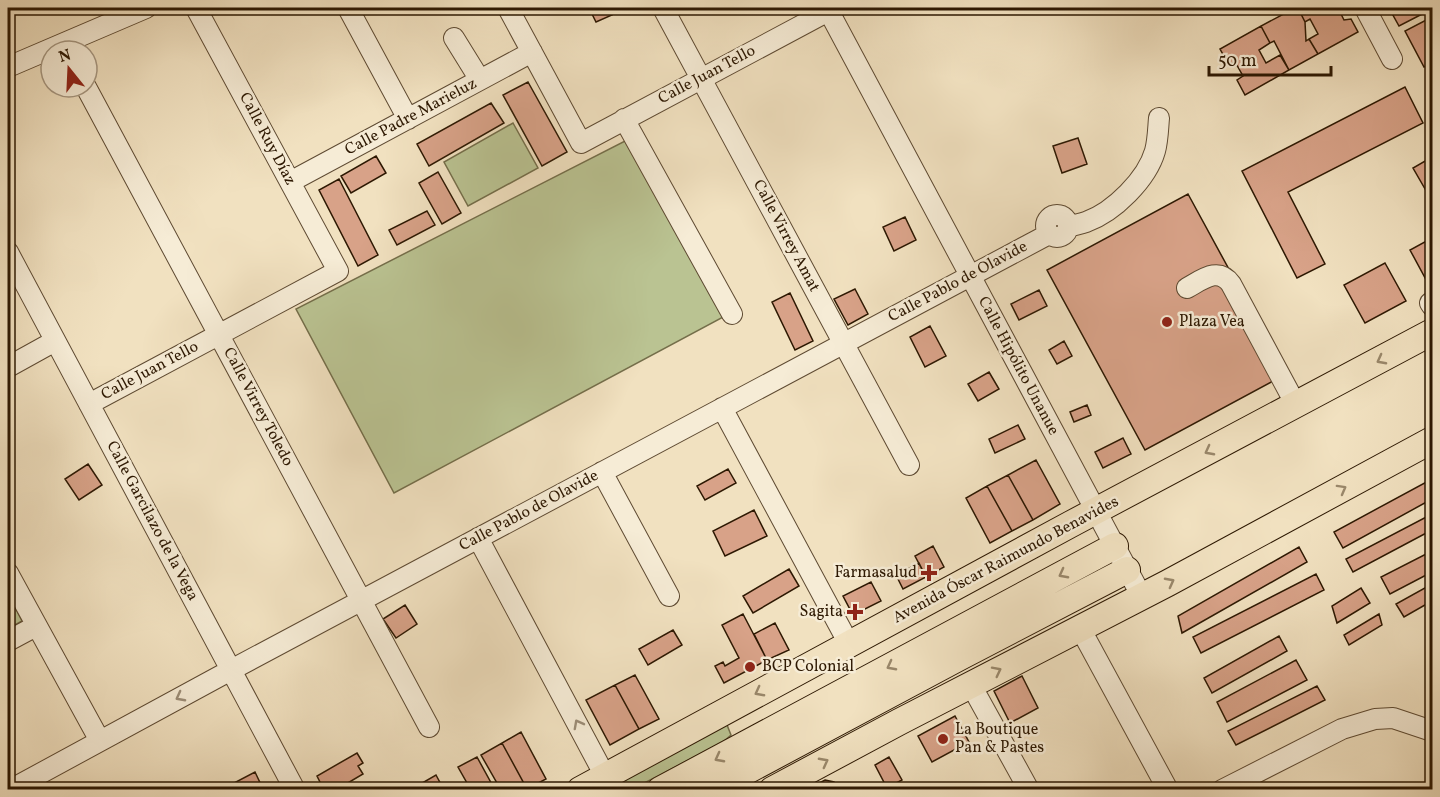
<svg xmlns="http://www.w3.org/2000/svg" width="1440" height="797" font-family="Vollkorn,serif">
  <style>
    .green { fill: #bac392; stroke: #746e4a; stroke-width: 1.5 }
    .building { fill: #d8a288; stroke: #2d1802; stroke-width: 1.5 }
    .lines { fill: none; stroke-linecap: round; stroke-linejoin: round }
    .minor-casing { stroke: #5e4a32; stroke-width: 22 }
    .major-casing { stroke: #2d1802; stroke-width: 28 }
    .minor { stroke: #f6ecd6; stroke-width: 20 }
    .major { stroke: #f1e1c0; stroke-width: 26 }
    .oneway { stroke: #99876a }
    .oneway2 { stroke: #9c8d77 }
    .poi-dot { fill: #8f2418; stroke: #f6ecd6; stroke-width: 2 }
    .labels { text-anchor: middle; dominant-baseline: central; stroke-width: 5; stroke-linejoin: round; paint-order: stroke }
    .street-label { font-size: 16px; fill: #2d1802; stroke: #f6ecd6 }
    .poi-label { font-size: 16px; fill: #2d1802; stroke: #f6ecd6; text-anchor: start }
  </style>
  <rect width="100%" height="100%" fill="#f1e1c0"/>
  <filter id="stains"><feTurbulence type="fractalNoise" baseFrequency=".00333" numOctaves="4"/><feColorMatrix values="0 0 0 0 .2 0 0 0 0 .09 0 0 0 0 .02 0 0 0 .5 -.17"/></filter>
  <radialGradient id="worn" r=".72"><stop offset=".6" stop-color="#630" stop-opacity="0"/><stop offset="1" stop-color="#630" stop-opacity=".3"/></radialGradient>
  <path class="green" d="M 513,123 L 538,168 L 468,206 L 444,162 Z
    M 629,139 L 727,315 L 394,493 L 296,309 Z
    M 8,594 L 22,621 L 8,629 Z
    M 716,722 L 727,725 L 731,735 L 723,742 L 633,789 L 591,790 Z"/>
  <path class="building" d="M 595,8 L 608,8 L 612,15 L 596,22 L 590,10 Z
    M 1295,8 L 1298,8 L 1305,22 L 1306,41 L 1309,39 L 1318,54 L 1289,70 L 1274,41 L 1270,43 L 1261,26 Z
    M 1298,8 L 1338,8 L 1344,20 L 1351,19 L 1358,32 L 1318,54 L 1309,39 L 1318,34 L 1310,19 L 1305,22 Z
    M 1389,8 L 1432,8 L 1432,9 L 1399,26 Z
    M 1432,17 L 1432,63 L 1424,67 L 1405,31 Z
    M 1261,26 L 1270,43 L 1259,50 L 1266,63 L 1280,55 L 1289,70 L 1245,95 L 1237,80 L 1243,76 L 1235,62 L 1229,65 L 1220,49 Z
    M 1432,74 L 1432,89 L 1426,78 Z
    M 528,82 L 567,152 L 542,166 L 503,95 Z
    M 1405,87 L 1423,123 L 1288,192 L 1325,264 L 1297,278 L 1242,171 Z
    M 491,103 L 504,123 L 429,166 L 417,144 Z
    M 1078,138 L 1087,164 L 1062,173 L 1053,146 Z
    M 376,156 L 386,173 L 351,193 L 341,176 Z
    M 1432,157 L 1432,201 L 1413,168 Z
    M 438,172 L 461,213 L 442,224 L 419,183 Z
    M 339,179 L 378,255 L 358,266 L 319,190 Z
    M 1188,194 L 1286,374 L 1145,450 L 1047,270 Z
    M 427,211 L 435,225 L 397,245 L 389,230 Z
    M 905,217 L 916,240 L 894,251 L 883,227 Z
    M 1432,238 L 1432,286 L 1430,287 L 1410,250 Z
    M 1385,263 L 1406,301 L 1365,323 L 1344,285 Z
    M 855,289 L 868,314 L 848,325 L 834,299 Z
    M 1039,290 L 1047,306 L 1019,320 L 1011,304 Z
    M 790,293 L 813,341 L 795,350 L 772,302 Z
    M 930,326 L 946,356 L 925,367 L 910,337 Z
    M 1064,341 L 1072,356 L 1057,364 L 1049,350 Z
    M 989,372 L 999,389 L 978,401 L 968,384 Z
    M 1087,405 L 1091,415 L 1074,422 L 1070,412 Z
    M 1018,425 L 1025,439 L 995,453 L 989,439 Z
    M 1123,438 L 1131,454 L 1103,468 L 1095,452 Z
    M 1036,460 L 1060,504 L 1033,520 L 1008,475 Z
    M 88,464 L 102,485 L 79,500 L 65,479 Z
    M 728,469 L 736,483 L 705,500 L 697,486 Z
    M 1008,475 L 1033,520 L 1012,531 L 987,486 Z
    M 1432,479 L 1432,499 L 1343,548 L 1334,532 Z
    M 987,486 L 1012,531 L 990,543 L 966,498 Z
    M 754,510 L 767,536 L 725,556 L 713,531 Z
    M 1432,514 L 1432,530 L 1353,572 L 1346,559 Z
    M 933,546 L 944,567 L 926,577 L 915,556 Z
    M 1299,547 L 1307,562 L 1182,633 L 1178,616 Z
    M 1432,551 L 1432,572 L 1390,594 L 1381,577 Z
    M 919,563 L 926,577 L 903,589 L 896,575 Z
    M 789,569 L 799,586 L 753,613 L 743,596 Z
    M 1316,574 L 1324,590 L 1201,653 L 1193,637 Z
    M 871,582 L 881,601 L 853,615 L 843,596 Z
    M 1432,584 L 1432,601 L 1404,617 L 1396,604 Z
    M 1361,588 L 1370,603 L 1337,623 L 1332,606 Z
    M 405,605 L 417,624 L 396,638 L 383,619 Z
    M 743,614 L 767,660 L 724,683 L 715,666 L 723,662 L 725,666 L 739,658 L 722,625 Z
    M 1379,614 L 1382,625 L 1349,645 L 1344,635 Z
    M 775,623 L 789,650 L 767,660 L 754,634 Z
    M 673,630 L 682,645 L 648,665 L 639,649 Z
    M 1279,636 L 1287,651 L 1212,693 L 1204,678 Z
    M 1296,660 L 1307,680 L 1227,722 L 1217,702 Z
    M 635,675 L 659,719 L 639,729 L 615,685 Z
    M 1022,676 L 1038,708 L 1010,723 L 994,691 Z
    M 615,685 L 639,729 L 610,745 L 586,700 Z
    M 1317,686 L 1325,700 L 1236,745 L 1228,731 Z
    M 955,716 L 969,742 L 932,762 L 918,736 Z
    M 521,732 L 546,779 L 527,789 L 502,743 Z
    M 502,743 L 527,789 L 527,790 L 501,790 L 481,755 Z
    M 357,753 L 363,763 L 358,766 L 363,774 L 336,790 L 324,790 L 317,776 Z
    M 477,757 L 495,790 L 471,790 L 458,767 Z
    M 889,757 L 902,780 L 887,788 L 875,765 Z
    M 255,772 L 263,789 L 235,790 L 232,784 Z
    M 436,775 L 444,790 L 410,790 Z
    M 825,780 L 834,782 L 838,790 L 806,790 Z"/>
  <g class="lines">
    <defs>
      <path id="minor" d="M 348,8 L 408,119
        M 508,8 L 581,143 L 834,8
        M 663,8 L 909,465
        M 827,8 L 1142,597
        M 1365,8 L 1392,59
        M 454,38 L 480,80
        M 8,67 L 146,8
        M 86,87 L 429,727
        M 624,119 L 732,314
        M 290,182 L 532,52
        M1046 226a11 11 0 1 1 22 0a11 11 0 1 1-22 0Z
        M 1068,227 C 1074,225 1080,224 1086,222 C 1114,212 1147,179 1155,151 C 1158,140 1158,129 1159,118
        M 8,252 L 295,790
        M 1187,288 C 1202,280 1218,266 1231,284 L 1296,405
        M 1430,303 L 1432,306
        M 8,367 L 55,341
        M 89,404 L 338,271 L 196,8
        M 722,408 L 849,644
        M 602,472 L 669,596
        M 478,538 L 605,776
        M 8,573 L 100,741
        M 1080,628 L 1168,790
        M 8,641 L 36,626
        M 971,685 L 1029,790
        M 10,790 L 231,670 L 1049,234
        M 1222,790 L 1342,729 L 1375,719 L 1393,718 L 1432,731"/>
      <path id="major" d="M 580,790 L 1071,524 L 1432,332
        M 660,790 L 1115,546
        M 711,790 L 960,657 L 1127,570
        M 772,790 L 899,722 L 1168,583 L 1432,440"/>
    </defs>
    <use href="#minor" class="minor-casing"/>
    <use href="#major" class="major-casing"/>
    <use href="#minor" class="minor"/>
    <use href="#major" class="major"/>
  </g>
  <defs><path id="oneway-chevron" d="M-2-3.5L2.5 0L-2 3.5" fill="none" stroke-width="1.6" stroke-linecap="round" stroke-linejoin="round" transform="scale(1.5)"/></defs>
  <g class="oneway">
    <use href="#oneway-chevron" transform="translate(1381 360) rotate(152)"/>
    <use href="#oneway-chevron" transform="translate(1209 451) rotate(152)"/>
    <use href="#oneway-chevron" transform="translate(1342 489) rotate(-29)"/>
    <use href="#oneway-chevron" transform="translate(1063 574) rotate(152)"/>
    <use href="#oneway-chevron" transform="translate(1170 582) rotate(-28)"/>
    <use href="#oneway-chevron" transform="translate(891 666) rotate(152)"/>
    <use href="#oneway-chevron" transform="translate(997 671) rotate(-27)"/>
    <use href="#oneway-chevron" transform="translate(759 692) rotate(152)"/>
    <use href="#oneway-chevron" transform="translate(719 758) rotate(152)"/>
    <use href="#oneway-chevron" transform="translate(824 762) rotate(-28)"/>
  </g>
  <g class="oneway2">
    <use href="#oneway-chevron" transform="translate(180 697) rotate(152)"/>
    <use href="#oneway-chevron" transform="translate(578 724) rotate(-118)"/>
  </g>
  <g class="poi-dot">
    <circle cx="1167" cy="322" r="6"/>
    <path d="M926 564h6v6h6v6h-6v6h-6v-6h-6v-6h6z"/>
    <path d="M852 603h6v6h6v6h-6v6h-6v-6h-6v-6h6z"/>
    <circle cx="750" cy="667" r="6"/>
    <circle cx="943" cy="739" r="6"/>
  </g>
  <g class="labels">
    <g class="street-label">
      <text transform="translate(707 75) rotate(-28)">Calle Juan Tello</text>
      <text transform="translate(411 117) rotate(-28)">Calle Padre Marieluz</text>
      <text transform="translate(267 139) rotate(62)">Calle Ruy Díaz</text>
      <text transform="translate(786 236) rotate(62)">Calle Virrey Amat</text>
      <text transform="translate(958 282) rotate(-28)">Calle Pablo de Olavide</text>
      <text transform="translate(1018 366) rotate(62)">Calle Hipólito Unanue</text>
      <text transform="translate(150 371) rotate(-28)">Calle Juan Tello</text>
      <text transform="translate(258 407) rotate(62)">Calle Virrey Toledo</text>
      <text transform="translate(529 511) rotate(-28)">Calle Pablo de Olavide</text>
      <text transform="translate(152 521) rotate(62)">Calle Garcilazo de la Vega</text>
      <text transform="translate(1006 560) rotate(-28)">Avenida Óscar Raimundo Benavides</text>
    </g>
    <g class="poi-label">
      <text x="1179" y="322">Plaza Vea</text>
      <text x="917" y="573" text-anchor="end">Farmasalud</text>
      <text x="843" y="612" text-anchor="end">Sagita</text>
      <text x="762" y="667">BCP Colonial</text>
      <text x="955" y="730">La Boutique<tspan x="955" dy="18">Pan &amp; Pastes</tspan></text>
    </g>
  </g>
  <rect width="1440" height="797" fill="none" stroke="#f1e1c0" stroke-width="30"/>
  <rect x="9" y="9" width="1422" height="779" fill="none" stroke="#2d1802" stroke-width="3"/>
  <rect x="15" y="15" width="1410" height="767" fill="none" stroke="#2d1802" stroke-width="1.5"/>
  <g transform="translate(69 69) rotate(342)"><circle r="28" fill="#f6ecd6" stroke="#a69781" stroke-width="1.5"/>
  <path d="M0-4.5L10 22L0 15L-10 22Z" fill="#8f2418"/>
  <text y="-9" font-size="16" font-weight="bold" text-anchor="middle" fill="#2d1802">N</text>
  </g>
  <path d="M1209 66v9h122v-9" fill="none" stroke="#2d1802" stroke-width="3"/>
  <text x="1218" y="66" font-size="18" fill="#2d1802" stroke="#f6ecd6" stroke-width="4.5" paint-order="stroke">50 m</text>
  <rect width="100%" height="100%" filter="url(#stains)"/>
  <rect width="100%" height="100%" fill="url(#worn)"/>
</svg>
